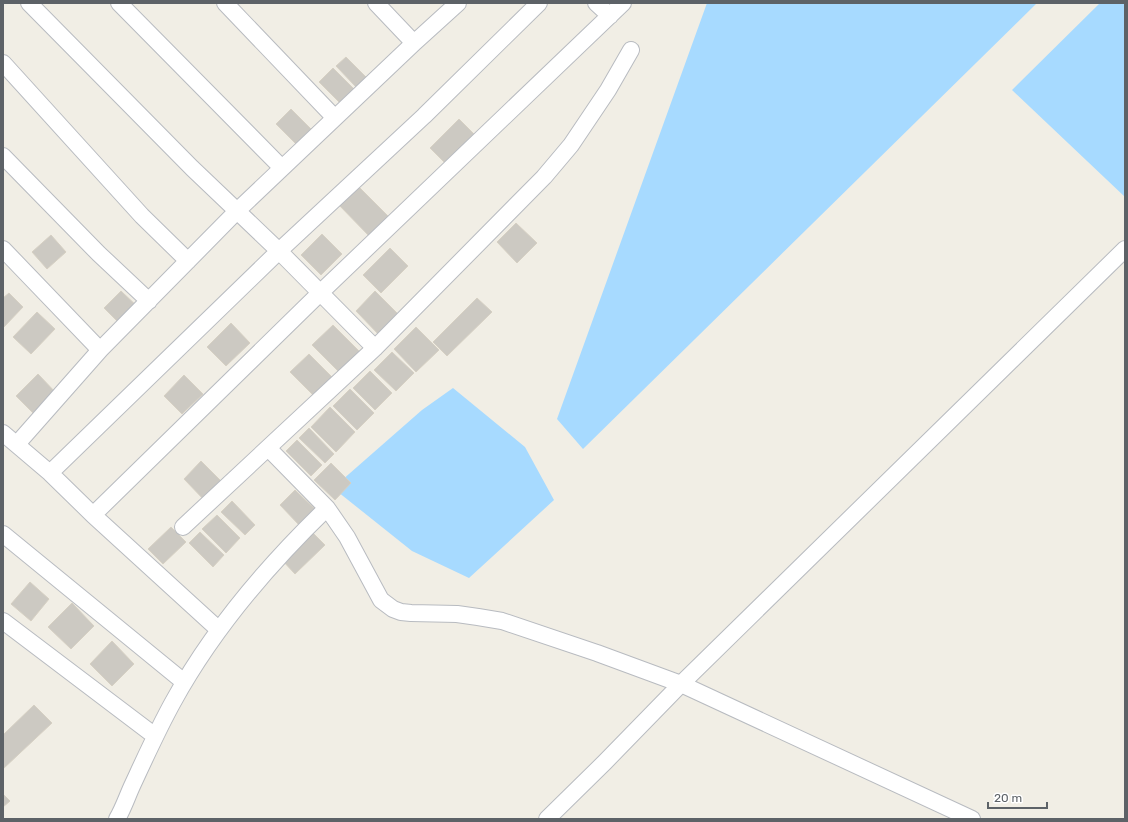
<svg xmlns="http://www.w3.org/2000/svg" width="1128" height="822" font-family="Rubik,sans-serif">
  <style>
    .water { fill: #a7daff }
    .building { fill: #ccc9c2; stroke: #d6d0c3 }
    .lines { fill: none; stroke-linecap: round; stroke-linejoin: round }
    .minor-casing { stroke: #b8bbc0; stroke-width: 18 }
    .minor { stroke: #fff; stroke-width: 16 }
  </style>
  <rect width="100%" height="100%" fill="#f1eee5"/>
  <path class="water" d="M 707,3 L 1037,3 L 583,449 L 557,419 Z
    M 1100,3 L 1125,3 L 1125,197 L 1012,90 Z
    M 453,388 L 525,447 L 554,500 L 469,578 L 412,551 L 333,488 L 422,410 Z"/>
  <path class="building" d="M 346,57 L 366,77 L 356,87 L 336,66 Z
    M 333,68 L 354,89 L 340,103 L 319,82 Z
    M 291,109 L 311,129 L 296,144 L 276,124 Z
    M 459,119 L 476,136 L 447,165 L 430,148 Z
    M 356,184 L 391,219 L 372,239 L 337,203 Z
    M 516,223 L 537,243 L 517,263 L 497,242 Z
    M 322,234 L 342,254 L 321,275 L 301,255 Z
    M 51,235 L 66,252 L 47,269 L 32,252 Z
    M 390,248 L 408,266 L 381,293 L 363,275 Z
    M 121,291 L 140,309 L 122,326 L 104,308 Z
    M 375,291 L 402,318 L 382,338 L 356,311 Z
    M 9,293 L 23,307 L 3,328 L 3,298 Z
    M 477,298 L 492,312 L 447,356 L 433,342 Z
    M 37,312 L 55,329 L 31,354 L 13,337 Z
    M 231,323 L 250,343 L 226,366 L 207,347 Z
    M 333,325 L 363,355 L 343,376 L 312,345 Z
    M 416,327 L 439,350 L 416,372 L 394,349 Z
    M 392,352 L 414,373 L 396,391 L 374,370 Z
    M 309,354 L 335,380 L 317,399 L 290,372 Z
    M 370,371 L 392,393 L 375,410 L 353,388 Z
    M 38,374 L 57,394 L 35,415 L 16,396 Z
    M 184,375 L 203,394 L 182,414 L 164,396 Z
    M 350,389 L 374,413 L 357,430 L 333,406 Z
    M 330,407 L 355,432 L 336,452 L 311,427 Z
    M 309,428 L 334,454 L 325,463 L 299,438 Z
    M 297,440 L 322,465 L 311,476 L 286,451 Z
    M 201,461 L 226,486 L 208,504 L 184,479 Z
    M 331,463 L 351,483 L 335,500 L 314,480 Z
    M 295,490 L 316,510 L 300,526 L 280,505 Z
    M 232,501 L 255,525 L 245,535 L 221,512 Z
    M 217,515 L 240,538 L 226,553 L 202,529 Z
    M 171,527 L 186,542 L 163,564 L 148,549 Z
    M 200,532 L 224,555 L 213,567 L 189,543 Z
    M 312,532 L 325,545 L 295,574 L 282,560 Z
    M 30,582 L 49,599 L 31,621 L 11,604 Z
    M 72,603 L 94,626 L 71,649 L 48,627 Z
    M 112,641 L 134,664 L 112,686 L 90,664 Z
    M 34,705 L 52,723 L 3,769 L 3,735 Z
    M 3,794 L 10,801 L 3,807 Z"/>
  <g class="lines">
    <defs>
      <path id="minor" d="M 29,3 L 192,168 L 279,251 L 375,348
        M 119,3 L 282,168
        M 225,3 L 335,118
        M 376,3 L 414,43
        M 596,3 L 610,16
        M 3,63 L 142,216 L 188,261
        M 3,156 L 99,254 L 149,301
        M 3,249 L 100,350
        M 3,433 L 50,473 L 93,515 L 219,630
        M 17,444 L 100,350 L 238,210 L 414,43 L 458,3
        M 268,448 L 327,508 L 347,537 L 381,600 L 393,609 L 401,612 L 411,613 L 457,614 L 478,617 L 502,621 L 597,653 L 681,684 L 972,819
        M 50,473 L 279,251 L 424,116 L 539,3
        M 93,515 L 320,293 L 623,3
        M 183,527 L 375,348 L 544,177 L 571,145 L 608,90 L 631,50
        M 3,534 L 184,682
        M 3,621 L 155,736
        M 117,819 C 123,809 127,797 132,786 C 145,758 158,729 173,702 C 213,629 268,565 327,508
        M 547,819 L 605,762 L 681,684 L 1125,249"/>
    </defs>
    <use href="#minor" class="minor-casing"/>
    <use href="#minor" class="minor"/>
  </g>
  <rect width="1128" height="822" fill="none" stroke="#5d6267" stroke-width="8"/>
  <path d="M988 802v6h59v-6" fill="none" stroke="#5d6267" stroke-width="2"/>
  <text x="994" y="802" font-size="12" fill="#5d6267" stroke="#ffffff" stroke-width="3" paint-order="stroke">20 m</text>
</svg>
